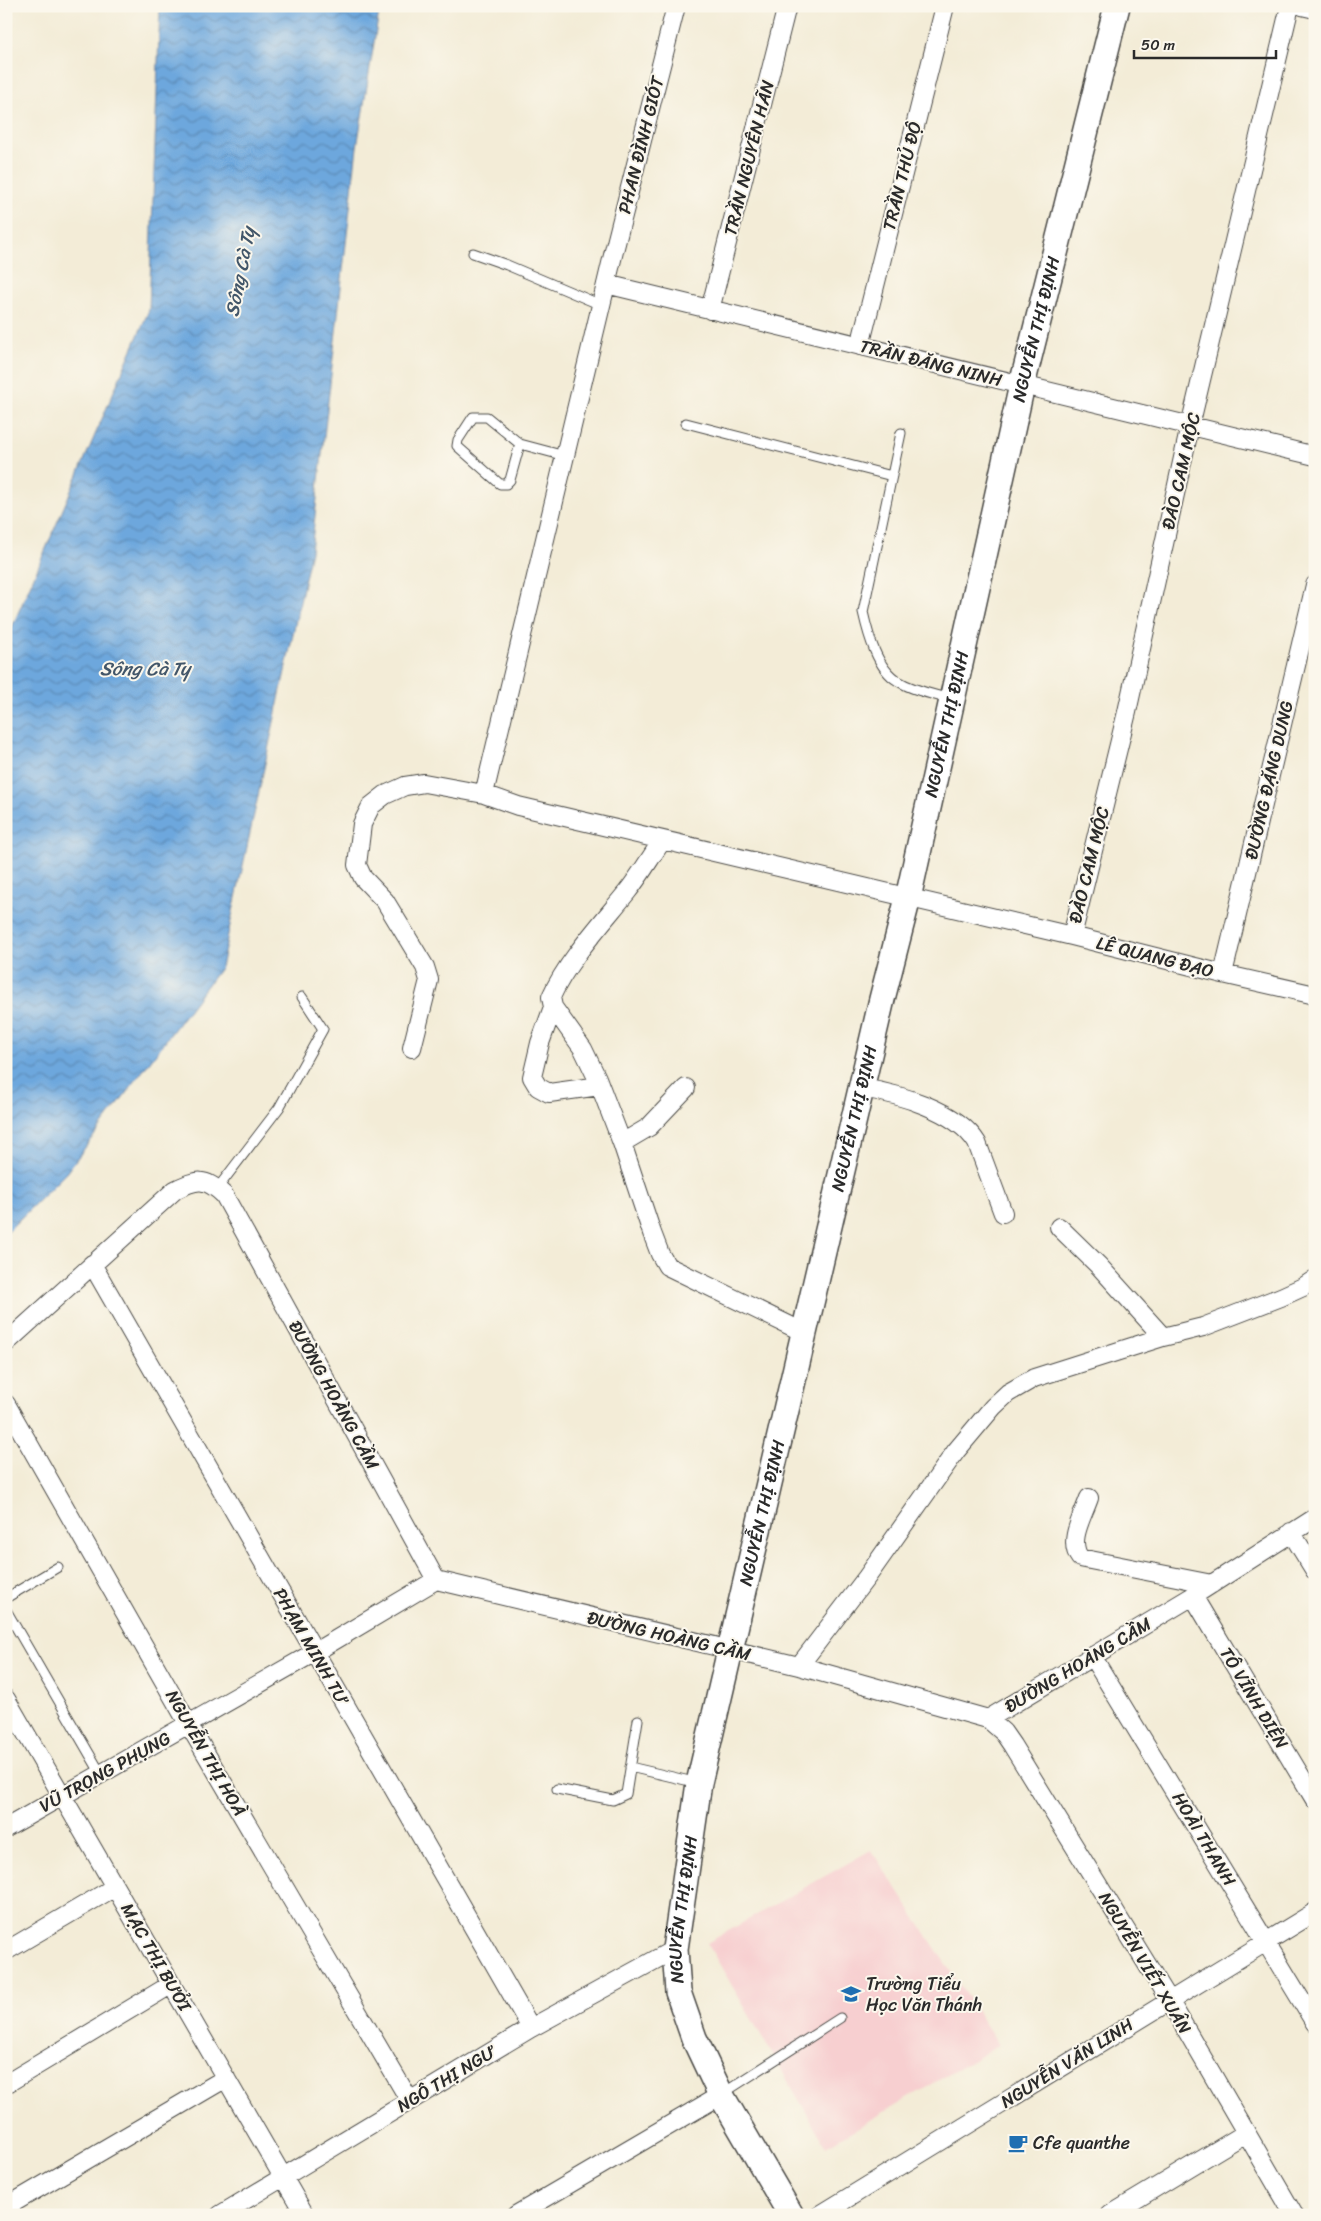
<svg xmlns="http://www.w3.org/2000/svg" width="1321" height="2221" font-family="Sriracha,sans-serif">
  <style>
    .built { fill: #f7cfd0 }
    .water { fill: url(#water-waves); stroke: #4c6984 }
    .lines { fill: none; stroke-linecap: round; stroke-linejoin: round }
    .lane-casing { stroke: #494845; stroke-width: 11 }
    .street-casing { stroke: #494845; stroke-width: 20 }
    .secondary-casing { stroke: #494845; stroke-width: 28 }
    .lane { stroke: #fff; stroke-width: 9 }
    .street { stroke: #fff; stroke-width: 18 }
    .secondary { stroke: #fff; stroke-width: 25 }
    .labels { text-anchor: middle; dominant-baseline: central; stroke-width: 4; stroke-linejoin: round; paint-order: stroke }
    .street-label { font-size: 18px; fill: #2b2b2b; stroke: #fbf7ec }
    .poi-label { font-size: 18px; fill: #2b2b2b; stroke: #fbf7ec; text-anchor: start }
    .water-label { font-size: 19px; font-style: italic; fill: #425669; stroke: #fbf7ec }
  </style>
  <defs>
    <pattern id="water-waves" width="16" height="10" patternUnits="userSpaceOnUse" patternTransform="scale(1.25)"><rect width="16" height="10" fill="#6da7dd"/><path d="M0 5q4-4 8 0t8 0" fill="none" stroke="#5a88b3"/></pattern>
  </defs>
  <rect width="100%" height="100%" fill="#fbf7ec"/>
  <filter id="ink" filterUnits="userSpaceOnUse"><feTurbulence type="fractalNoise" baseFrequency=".02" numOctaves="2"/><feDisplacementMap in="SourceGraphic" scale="10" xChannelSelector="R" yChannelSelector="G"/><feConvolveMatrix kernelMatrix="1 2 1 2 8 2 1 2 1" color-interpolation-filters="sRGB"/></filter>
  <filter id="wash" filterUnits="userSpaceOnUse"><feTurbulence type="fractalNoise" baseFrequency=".0096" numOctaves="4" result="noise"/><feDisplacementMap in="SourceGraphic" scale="20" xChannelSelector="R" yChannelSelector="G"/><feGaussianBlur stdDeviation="1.12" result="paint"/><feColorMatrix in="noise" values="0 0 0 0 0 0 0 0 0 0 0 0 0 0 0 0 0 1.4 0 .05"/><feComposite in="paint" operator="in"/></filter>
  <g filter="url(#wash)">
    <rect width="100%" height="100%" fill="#f3ecd7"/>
    <path class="built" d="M 871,1850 L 999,2045 L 826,2146 L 707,1943 Z"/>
    <path class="water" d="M 160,6 L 380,6 L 357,147 L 311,551 L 221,967 L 66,1173 L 6,1233 L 6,641 L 149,310 Z"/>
  </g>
  <g filter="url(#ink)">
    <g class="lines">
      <defs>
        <path id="lane" d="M 473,253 L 507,265 L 601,305
          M 473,417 L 487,417 L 520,444 L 510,480 L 506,484 L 500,484 L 457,446 L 458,440 Z
          M 686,423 L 892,476
          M 901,433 L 863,612 C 868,634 877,669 898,681 C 914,691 933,694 950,699
          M 520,444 L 565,456
          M 217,1189 L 279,1108 L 323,1029 L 302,997
          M 6,1598 L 58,1567
          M 6,1610 L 101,1774
          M 630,1767 L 698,1783
          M 557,1789 L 613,1800 L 626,1794 L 638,1720
          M 722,2094 L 840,2018"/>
        <path id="street" d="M 676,6 L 614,251 L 484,794 L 518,806 L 1072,936 L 1223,974 L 1315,995
          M 1302,6 L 1315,9
          M 606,284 L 1315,456
          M 710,310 L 787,6
          M 860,346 L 945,6
          M 662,841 C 650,858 640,876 627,892 C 602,923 567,961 551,997 L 553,1007 L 583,1049 L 597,1078 L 622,1143 L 652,1233 L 660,1254 L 667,1266 L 805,1333
          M 1072,936 L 1127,712 L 1190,426 L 1290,6
          M 1223,974 L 1315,585
          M 553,1007 L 540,1043 L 532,1077 L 538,1087 L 549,1093 L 600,1086
          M 412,1048 L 429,980 L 425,967 L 385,901 L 363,878 L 357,865 L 362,824 L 371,806 L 385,795 L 405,786 L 424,783 L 484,794
          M 862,1088 C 898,1094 957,1110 977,1143 L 1003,1213
          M 622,1143 L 649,1127 L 686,1088
          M 1059,1227 L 1099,1266 L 1163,1337
          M 92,1264 L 531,2028
          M 6,1343 L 175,1190 C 197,1179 205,1177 224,1195 L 436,1580 L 799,1666 L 988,1719 L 1193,1596 L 1315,1518
          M 6,1404 L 189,1725 L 410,2101
          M 1089,1498 C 1083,1516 1067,1541 1080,1558 L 1212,1584
          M 1291,1532 L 1315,1571
          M 1193,1596 L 1315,1800
          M 1092,1656 L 1315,2023
          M 799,1666 L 867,1577 L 956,1451 L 993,1407 L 1008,1393 L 1034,1378 L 1163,1337 L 1203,1327 L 1281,1297 L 1303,1287 L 1315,1279
          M 6,1699 L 305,2215
          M 988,1719 L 1003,1732 L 1012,1745 L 1169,2000 L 1294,2215
          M 6,1828 L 315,1652 L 436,1580
          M 6,1951 L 115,1887
          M 6,2084 L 172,1984
          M 6,2207 L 226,2078
          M 220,2215 L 531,2028 L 675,1949
          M 516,2215 L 721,2095
          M 820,2215 L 1315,1912
          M 1110,2215 L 1246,2133"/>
        <g id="secondary">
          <path id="s1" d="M 791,2215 L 721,2095 L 694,2038 L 678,1992 L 675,1949 L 699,1783 L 882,999 L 908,898 L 1022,385 L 1117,6"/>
        </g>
      </defs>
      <use href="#lane" class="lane-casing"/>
      <use href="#street" class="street-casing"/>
      <use href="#secondary" class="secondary-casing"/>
      <use href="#lane" class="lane"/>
      <use href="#street" class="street"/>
      <use href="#secondary" class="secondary"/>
    </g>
  </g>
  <defs>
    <symbol id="school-bare" viewBox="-9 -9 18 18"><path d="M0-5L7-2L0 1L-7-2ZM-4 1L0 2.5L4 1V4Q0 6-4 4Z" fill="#1f6fb2" stroke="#fbf7ec" stroke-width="2.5" paint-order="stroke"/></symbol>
    <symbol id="cafe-bare" viewBox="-9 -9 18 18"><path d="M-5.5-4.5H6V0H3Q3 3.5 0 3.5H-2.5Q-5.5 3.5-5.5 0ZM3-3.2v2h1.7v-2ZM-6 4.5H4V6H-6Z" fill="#1f6fb2" stroke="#fbf7ec" stroke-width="2.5" paint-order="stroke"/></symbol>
  </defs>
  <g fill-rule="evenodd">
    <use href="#school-bare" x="837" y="1980" width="28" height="28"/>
    <use href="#cafe-bare" x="1004" y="2129" width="28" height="28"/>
  </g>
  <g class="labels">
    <g class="street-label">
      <text transform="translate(641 145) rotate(-76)">PHAN ĐÌNH GIÓT</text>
      <text transform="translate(749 158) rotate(-76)">TRẦN NGUYÊN HÃN</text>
      <text transform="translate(902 176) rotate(-76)">TRẦN THỦ ĐỘ</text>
      <text stroke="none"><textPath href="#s1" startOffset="1954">NGUYỄN THỊ ĐỊNH</textPath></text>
      <text transform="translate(931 363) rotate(14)">TRẦN ĐĂNG NINH</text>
      <text transform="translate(1181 471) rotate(-77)">ĐÀO CAM MỘC</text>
      <text stroke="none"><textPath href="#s1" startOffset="1549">NGUYỄN THỊ ĐỊNH</textPath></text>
      <text transform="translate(1269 780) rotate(-77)">ĐƯỜNG ĐẶNG DUNG</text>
      <text transform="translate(1089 865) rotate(-76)">ĐÀO CAM MỘC</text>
      <text transform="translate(1155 957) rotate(14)">LÊ QUANG ĐẠO</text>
      <text stroke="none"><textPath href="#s1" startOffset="1144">NGUYỄN THỊ ĐỊNH</textPath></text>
      <text transform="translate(334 1395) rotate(61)">ĐƯỜNG HOÀNG CẦM</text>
      <text stroke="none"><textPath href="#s1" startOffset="739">NGUYỄN THỊ ĐỊNH</textPath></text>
      <text transform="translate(669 1636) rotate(13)">ĐƯỜNG HOÀNG CẦM</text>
      <text transform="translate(311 1646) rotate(60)">PHẠM MINH TƯ</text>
      <text transform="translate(1078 1665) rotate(-31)">ĐƯỜNG HOÀNG CẦM</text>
      <text transform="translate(1254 1698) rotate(59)">TÔ VĨNH DIỆN</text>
      <text transform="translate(206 1753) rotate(60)">NGUYỄN THỊ HOÀ</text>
      <text transform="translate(105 1772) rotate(-29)">VŨ TRỌNG PHỤNG</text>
      <text transform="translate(1204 1839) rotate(59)">HOÀI THANH</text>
      <text stroke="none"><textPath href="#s1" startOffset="334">NGUYỄN THỊ ĐỊNH</textPath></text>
      <text transform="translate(156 1957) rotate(60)">MẠC THỊ BƯỞI</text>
      <text transform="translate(1145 1963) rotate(59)">NGUYỄN VIẾT XUÂN</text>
      <text transform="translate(1067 2063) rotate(-32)">NGUYỄN VĂN LINH</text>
      <text transform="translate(446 2079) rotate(-31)">NGÔ THỊ NGƯ</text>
    </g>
    <g class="poi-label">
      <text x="866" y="1984">Trường Tiểu<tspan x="866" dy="21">Học Văn Thánh</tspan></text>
      <text x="1033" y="2143">Cfe quanthe</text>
    </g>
    <g class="water-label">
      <text transform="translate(240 272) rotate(-79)">Sông Cà Ty</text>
      <text x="145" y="668">Sông Cà Ty</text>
    </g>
  </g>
  <rect width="1321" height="2221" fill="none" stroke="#fbf7ec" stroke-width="25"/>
  <path d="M1134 50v8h142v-8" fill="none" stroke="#2b2b2b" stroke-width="2.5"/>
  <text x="1141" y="50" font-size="15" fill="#2b2b2b" stroke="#fbf7ec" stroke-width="4" paint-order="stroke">50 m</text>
</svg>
